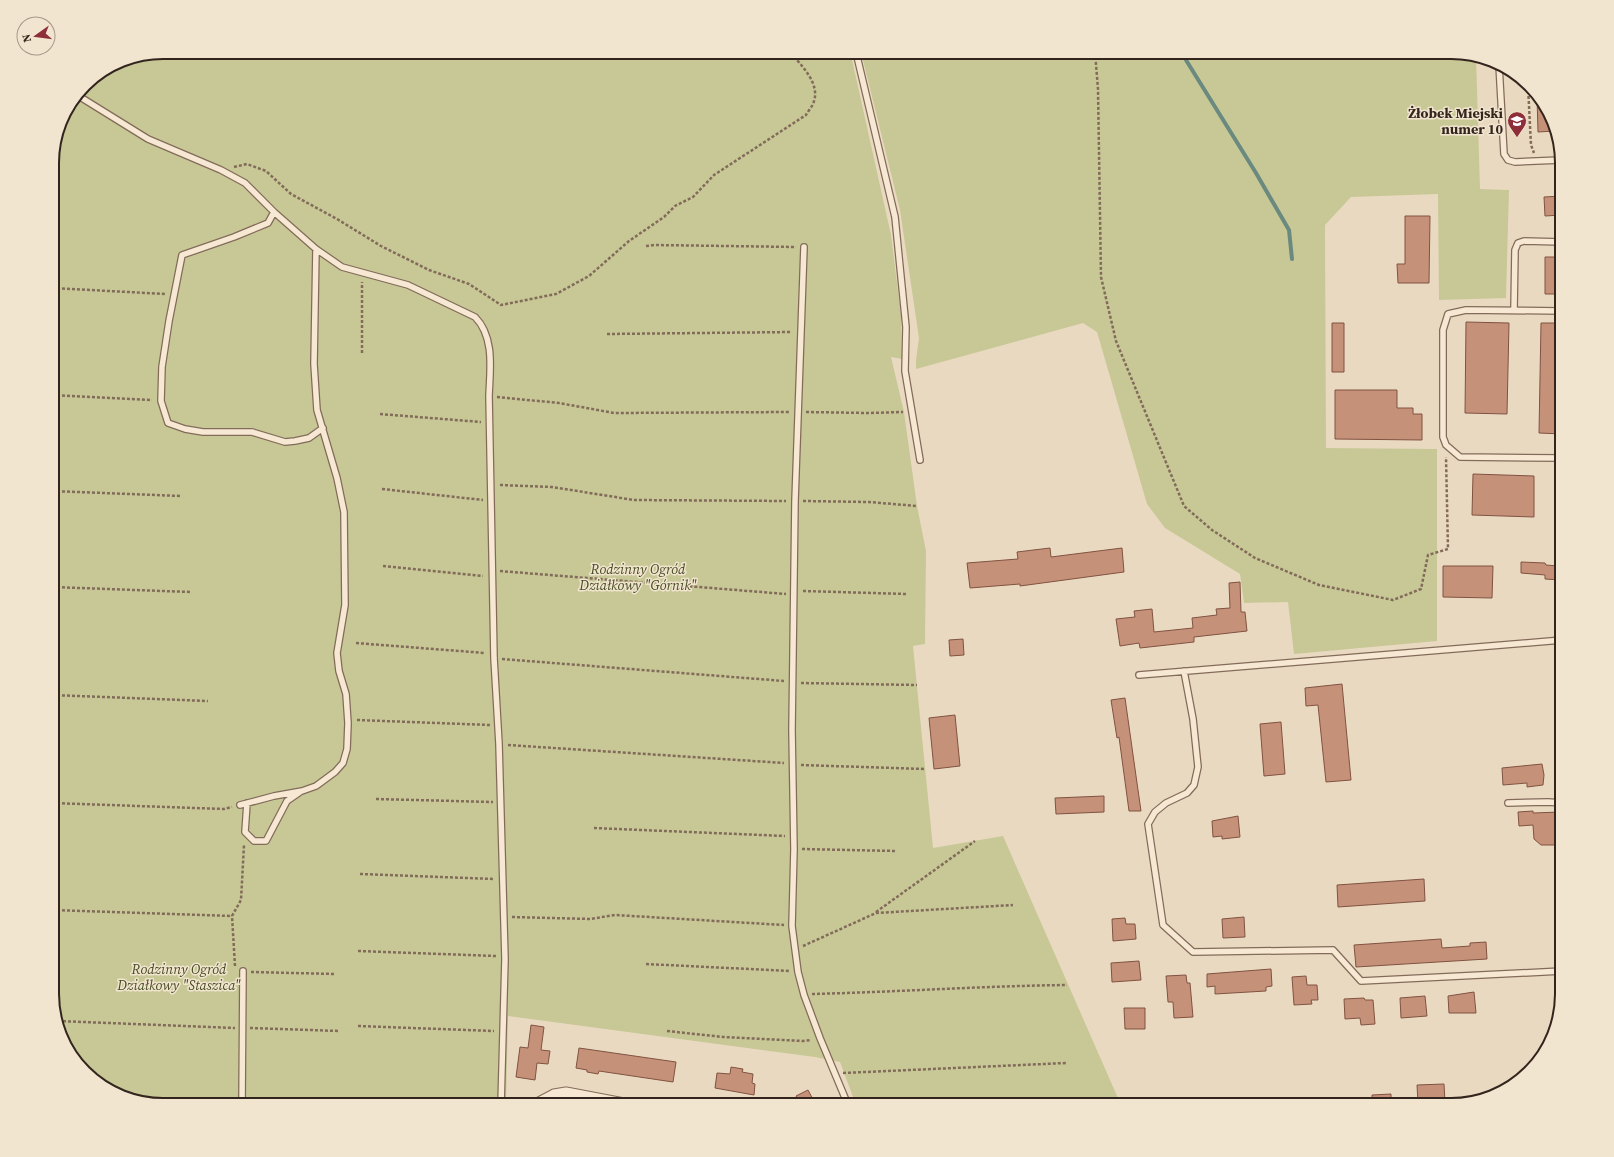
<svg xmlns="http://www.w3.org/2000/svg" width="1614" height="1157" font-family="'Source Serif 4',serif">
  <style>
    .green { fill: #c7c896 }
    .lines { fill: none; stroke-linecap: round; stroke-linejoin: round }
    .stream { stroke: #6b8a7f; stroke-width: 4 }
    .building { fill: #c69179; stroke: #805341 }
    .service-casing { stroke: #836b5a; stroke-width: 8 }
    .minor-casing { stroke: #836b5a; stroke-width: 13 }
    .path { stroke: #836b5a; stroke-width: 2.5; stroke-dasharray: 3 2; stroke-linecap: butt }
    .service { stroke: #f6e8d3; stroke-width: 5.5 }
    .minor { stroke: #f6e8d3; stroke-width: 11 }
    .labels { text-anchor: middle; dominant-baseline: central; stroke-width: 3; stroke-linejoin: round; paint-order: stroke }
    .poi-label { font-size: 14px; font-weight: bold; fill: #33251d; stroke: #f2e5d0; text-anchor: end }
    .park-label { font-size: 14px; font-style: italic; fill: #484e25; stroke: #f2e5d0 }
    .rim { fill: none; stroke: #33251d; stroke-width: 2 }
  </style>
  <rect width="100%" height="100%" fill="#ead9c1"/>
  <path class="green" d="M 163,52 L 842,52 L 851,55 L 891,235 L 901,315 L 902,359 L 891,357 L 904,412 L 917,506 L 926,551 L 925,644 L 913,646 L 933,848 L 1003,836 L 1121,1105 L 856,1105 L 840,1062 L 815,1057 L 508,1016 L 506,1105 L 163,1105 L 127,1099 L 96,1082 L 64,1043 L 52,1001 L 52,156 L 63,114 L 85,84 L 121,60 Z
    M 861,52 L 1451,52 L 1476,56 L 1480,189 L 1509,190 L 1506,298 L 1439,300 L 1438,194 L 1351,197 L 1325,225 L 1326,448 L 1437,449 L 1437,641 L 1294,654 L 1288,602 L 1244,603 L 1240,574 L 1165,528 L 1147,504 L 1097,332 L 1083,323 L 916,369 L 916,360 L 919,338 L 900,210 Z"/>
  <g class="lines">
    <path class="stream" d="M 1181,52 L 1256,173 L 1289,230 L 1292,259"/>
  </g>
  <path class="building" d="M 1537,97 L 1550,114 L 1555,131 L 1538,132 Z
    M 1562,196 L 1562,215 L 1545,216 L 1544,197 Z
    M 1405,216 L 1430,216 L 1429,283 L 1398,283 L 1397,264 L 1405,264 Z
    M 1545,257 L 1562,257 L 1562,294 L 1545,294 Z
    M 1466,322 L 1509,323 L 1507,414 L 1465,413 Z
    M 1332,323 L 1344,323 L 1344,372 L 1332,372 Z
    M 1541,323 L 1562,323 L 1562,434 L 1539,433 Z
    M 1335,390 L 1397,390 L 1397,408 L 1413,408 L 1413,414 L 1422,414 L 1422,440 L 1335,439 Z
    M 1473,474 L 1534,476 L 1534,517 L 1472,515 Z
    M 1050,548 L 1051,557 L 1122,548 L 1124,572 L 1020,586 L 1020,584 L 970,588 L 967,563 L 1018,559 L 1017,552 Z
    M 1521,562 L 1545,563 L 1546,565 L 1558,566 L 1560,580 L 1545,579 L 1545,575 L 1521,573 Z
    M 1443,566 L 1493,566 L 1492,598 L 1443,597 Z
    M 1240,582 L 1241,612 L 1245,612 L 1247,631 L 1194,637 L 1194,642 L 1140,648 L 1139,643 L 1120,646 L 1116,619 L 1135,617 L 1134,611 L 1152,609 L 1154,632 L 1193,628 L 1192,618 L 1217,615 L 1216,609 L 1230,608 L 1229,583 Z
    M 963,639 L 964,655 L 950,656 L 949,640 Z
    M 1342,684 L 1351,780 L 1326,782 L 1318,705 L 1306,706 L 1305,688 Z
    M 1125,698 L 1138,790 L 1141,811 L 1129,811 L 1119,737 L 1117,738 L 1111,700 Z
    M 955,715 L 960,766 L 934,769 L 929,718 Z
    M 1281,722 L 1285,774 L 1264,776 L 1260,724 Z
    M 1542,764 L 1544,775 L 1543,785 L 1527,787 L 1527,783 L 1503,785 L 1502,768 Z
    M 1104,796 L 1104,812 L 1056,814 L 1055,798 Z
    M 1533,811 L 1533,813 L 1560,812 L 1561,838 L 1554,845 L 1541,845 L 1534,839 L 1533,825 L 1519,826 L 1518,812 Z
    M 1238,816 L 1240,837 L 1222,839 L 1222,836 L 1213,837 L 1212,821 Z
    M 1424,879 L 1425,901 L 1338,907 L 1337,885 Z
    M 1244,917 L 1245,937 L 1223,938 L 1222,919 Z
    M 1125,918 L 1126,924 L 1135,924 L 1136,939 L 1113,941 L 1112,919 Z
    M 1441,939 L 1442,948 L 1470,946 L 1470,943 L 1486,942 L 1487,959 L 1356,967 L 1354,945 Z
    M 1139,961 L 1141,980 L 1112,982 L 1111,963 Z
    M 1271,969 L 1272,986 L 1266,987 L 1266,991 L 1215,994 L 1215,986 L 1207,987 L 1207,974 Z
    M 1186,975 L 1187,983 L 1190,983 L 1193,1017 L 1174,1018 L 1173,1002 L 1168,1002 L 1166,976 Z
    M 1306,976 L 1307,985 L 1317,985 L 1318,1000 L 1311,1000 L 1312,1004 L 1294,1005 L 1292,977 Z
    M 1474,992 L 1476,1013 L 1449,1013 L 1448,996 Z
    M 1425,996 L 1427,1016 L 1401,1018 L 1400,998 Z
    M 1364,998 L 1365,1000 L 1373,1000 L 1375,1024 L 1361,1025 L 1360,1018 L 1345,1019 L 1344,999 Z
    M 1124,1008 L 1145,1008 L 1145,1029 L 1125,1029 Z
    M 531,1025 L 544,1027 L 541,1050 L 550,1051 L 548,1064 L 537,1063 L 535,1080 L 516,1077 L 520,1047 L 528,1048 Z
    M 579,1048 L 676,1062 L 673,1082 L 599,1071 L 598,1074 L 587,1072 L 587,1070 L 576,1068 Z
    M 731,1067 L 743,1069 L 742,1072 L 753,1074 L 752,1083 L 755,1084 L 754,1095 L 715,1088 L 717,1073 L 730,1074 Z
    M 1444,1084 L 1445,1102 L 1418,1103 L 1417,1085 Z
    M 808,1090 L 816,1105 L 800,1105 L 796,1096 Z
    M 1391,1094 L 1391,1105 L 1372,1105 L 1372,1095 Z"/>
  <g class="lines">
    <defs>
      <path id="service" d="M 856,52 L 895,217 L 906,327 L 905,371 L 920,460
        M 1499,65 L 1504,154 L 1508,160 L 1515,162 L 1561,160
        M 77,95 L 148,139 L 221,170 L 245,183 L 274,212 L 316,249 L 342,267 L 408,285 L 475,317 C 495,337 490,370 489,396 L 494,658 L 499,744 L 505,959 L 501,1105
        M 274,212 L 268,223 L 234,237 L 182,255 L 169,321 L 162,367 L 161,401 L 168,423 L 185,429 L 203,432 L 252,432 L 285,442 L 295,441 L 309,438 L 323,428
        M 804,247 L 795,501 L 792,730 L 794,849 L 792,926 L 798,972 L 804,995 L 820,1038 L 848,1105
        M 1514,310 L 1515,250 L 1518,243 L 1524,241 L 1562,242
        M 1562,311 L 1466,310 L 1448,314 L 1443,330 L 1443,437 L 1446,445 L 1460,457 L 1562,458
        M 1184,671 L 1193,719 L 1198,767 L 1194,785 L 1187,793 L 1166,803 L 1155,812 L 1148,824 L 1163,925 L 1193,952 L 1333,950 L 1361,981 L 1562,971
        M 1139,675 L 1562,640
        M 247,803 L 245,832 L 254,841 L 266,841 L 287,801 L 300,792
        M 1508,803 L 1548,802 L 1562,803
        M 240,805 L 274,796 L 302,791 L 316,786 L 335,772 L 343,763 L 347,749 L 348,723 L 346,694 L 339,671 L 337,653 L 345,605 L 344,512 L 337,478 L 317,410 L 314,364 L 316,249
        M 242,1105 L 243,971"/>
      <path id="minor" d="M 535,1105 L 554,1095 L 566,1093 L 629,1105"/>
    </defs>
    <use href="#service" class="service-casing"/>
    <use href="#minor" class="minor-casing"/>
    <path class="path" d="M 1095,52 L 1098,89 L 1101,277 L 1116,341 L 1184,506 L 1212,530 L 1255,558 L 1319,585 L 1393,600 L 1421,589 L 1428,555 L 1448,549 L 1446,457
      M 1528,86 L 1531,145 L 1534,153
      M 234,167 L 247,164 L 266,171 L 291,194 L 337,219 L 381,246 L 429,270 L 469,284 L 501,305 L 556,294 L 589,276 L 629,241 L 664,217 L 675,206 L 693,197 L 714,175 L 806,115 C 808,111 813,106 814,101 C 820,83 801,65 790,52
      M 646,246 L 655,245 L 796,247
      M 52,288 L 166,294
      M 607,334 L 792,332
      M 362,353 L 362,282
      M 52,395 L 152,400
      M 497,397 L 559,403 L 614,413 L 789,412
      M 806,412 L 868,413 L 903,412
      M 380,414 L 481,422
      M 500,485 L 552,487 L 634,500 L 786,501
      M 382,489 L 483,500
      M 52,491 L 181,496
      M 803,501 L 869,502 L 917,506
      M 383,566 L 483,576
      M 500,571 L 786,594
      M 52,587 L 191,592
      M 803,591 L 907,594
      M 356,643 L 485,653
      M 502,659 L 784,681
      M 801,683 L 917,685
      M 52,695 L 208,701
      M 357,720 L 490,725
      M 508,745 L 784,763
      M 801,765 L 925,769
      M 376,799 L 493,802
      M 52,803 L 224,809 L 232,807
      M 594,828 L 785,836
      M 802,849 L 896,851
      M 360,874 L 494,879
      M 52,910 L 232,916
      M 876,912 L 975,841
      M 512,917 L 590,919 L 615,915 L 784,925
      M 803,946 L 876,913 L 1013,905
      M 358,951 L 496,956
      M 646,964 L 790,971
      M 235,966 L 232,916 L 241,900 L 244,845
      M 251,972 L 336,974
      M 812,994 C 897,992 982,986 1067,985
      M 58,1021 L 235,1028
      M 358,1026 L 494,1031
      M 250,1028 L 339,1031
      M 667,1031 L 723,1037 L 803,1041 L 811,1040
      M 843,1073 L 1066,1063
      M 358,1103 L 407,1105"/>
    <use href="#service" class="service"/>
    <use href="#minor" class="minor"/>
  </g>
  <defs>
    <symbol id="school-pin" viewBox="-11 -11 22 30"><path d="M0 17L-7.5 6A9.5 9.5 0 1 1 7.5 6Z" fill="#8d2e39" stroke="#f2e5d0"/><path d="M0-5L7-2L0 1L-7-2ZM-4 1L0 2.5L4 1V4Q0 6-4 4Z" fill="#fff"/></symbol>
  </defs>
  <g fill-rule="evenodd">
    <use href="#school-pin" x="1506" y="110" width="22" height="30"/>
  </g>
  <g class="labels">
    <g class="poi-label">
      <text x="1503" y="113">Żłobek Miejski<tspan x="1503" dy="16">numer 10</tspan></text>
    </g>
    <g class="park-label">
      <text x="638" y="569">Rodzinny Ogród<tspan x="638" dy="16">Działkowy "Górnik"</tspan></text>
      <text x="179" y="969">Rodzinny Ogród<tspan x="179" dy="16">Działkowy "Staszica"</tspan></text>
    </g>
  </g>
  <path d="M0 0H1614V1157H0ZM163 59H1451A104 104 0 0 1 1555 163V994A104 104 0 0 1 1451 1098H163A104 104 0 0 1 59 994V163A104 104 0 0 1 163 59Z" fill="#f2e5d0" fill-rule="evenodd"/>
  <path class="rim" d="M163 59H1451A104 104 0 0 1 1555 163V994A104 104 0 0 1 1451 1098H163A104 104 0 0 1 59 994V163A104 104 0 0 1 163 59Z"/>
  <g transform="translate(36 36) rotate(256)"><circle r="19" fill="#f2e5d0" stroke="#a69888"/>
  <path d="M0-3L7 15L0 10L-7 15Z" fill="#8d2e39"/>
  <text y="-6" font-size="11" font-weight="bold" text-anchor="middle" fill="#33251d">N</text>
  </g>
</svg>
